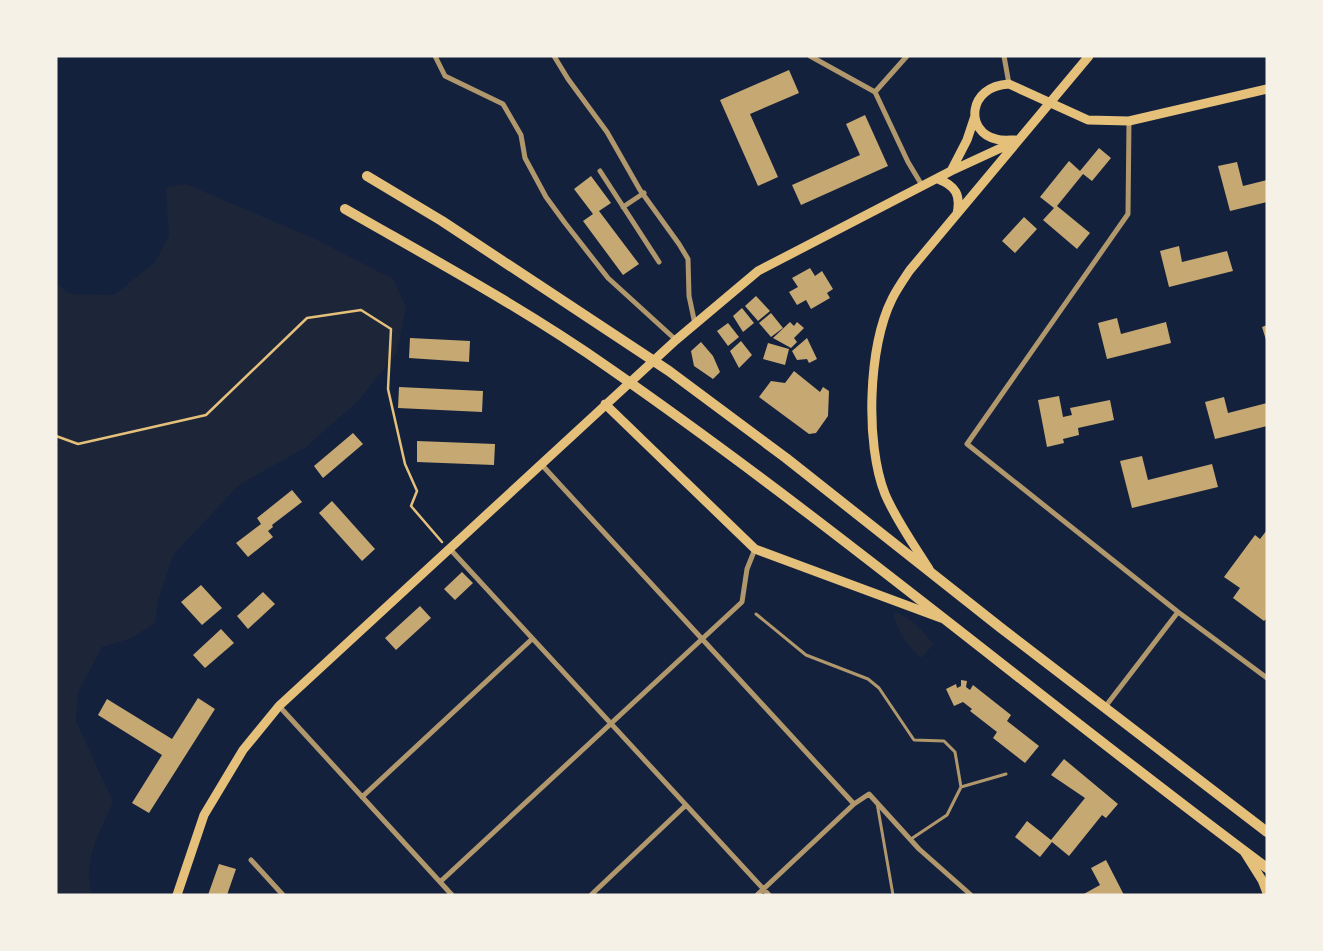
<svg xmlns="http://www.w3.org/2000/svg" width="1323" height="951" font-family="'Source Sans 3',sans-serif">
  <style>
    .green { fill: #1d2539 }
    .building { fill: #c6a872 }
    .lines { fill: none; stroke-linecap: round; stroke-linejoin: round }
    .path { stroke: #e5c07b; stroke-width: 2.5 }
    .service { stroke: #b1986c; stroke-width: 3 }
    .minor { stroke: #b1986c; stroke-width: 5 }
    .secondary { stroke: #e5c07b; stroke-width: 9 }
    .primary { stroke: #e5c07b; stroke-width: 10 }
  </style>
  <rect width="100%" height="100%" fill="#14213d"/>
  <path class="green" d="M 186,184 L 317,240 L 393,279 L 406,307 L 397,353 L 359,400 L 306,447 L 239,485 L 173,555 L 158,600 L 155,623 L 132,638 L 102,647 L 78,692 L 76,721 L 113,802 C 101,831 80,863 93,895 L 56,895 L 56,282 L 69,294 L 114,295 L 155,262 L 169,236 L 166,187 Z
    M 893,611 C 910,617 924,630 933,645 L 921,658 C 907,645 896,630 893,611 Z"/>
  <path class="building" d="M 789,70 L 799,93 L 750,114 L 778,177 L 758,186 L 720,100 Z
    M 865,115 L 888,166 L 801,205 L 792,185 L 860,155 L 846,124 Z
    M 1099,148 L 1111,158 L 1092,181 L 1083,174 L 1057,206 L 1090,233 L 1077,249 L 1043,220 L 1054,208 L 1040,197 L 1069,161 L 1080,171 Z
    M 1237,162 L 1243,186 L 1267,180 L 1267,202 L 1230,211 L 1218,166 Z
    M 591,176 L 611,203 L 599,211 L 639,264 L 623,275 L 583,221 L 593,214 L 574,189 Z
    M 1024,217 L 1037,229 L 1015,253 L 1002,241 Z
    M 1179,246 L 1182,262 L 1227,251 L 1233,271 L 1169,287 L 1160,251 Z
    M 810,268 L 815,276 L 822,271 L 833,289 L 827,293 L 830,298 L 811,309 L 806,300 L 797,305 L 789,292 L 798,287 L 792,278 Z
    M 756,296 L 770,311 L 758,321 L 745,306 Z
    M 742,308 L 754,323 L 743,332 L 733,316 Z
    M 771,313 L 783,328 L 771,337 L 759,323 Z
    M 1117,318 L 1121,334 L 1166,322 L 1171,343 L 1107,359 L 1098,323 Z
    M 790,322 L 794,326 L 797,322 L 804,328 L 794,338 L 797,342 L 791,348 L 773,338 Z
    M 728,323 L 739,337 L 728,346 L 717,331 Z
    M 1267,325 L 1267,340 L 1266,340 L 1262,327 Z
    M 410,338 L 470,341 L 469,362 L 409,358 Z
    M 807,338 L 817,359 L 809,363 L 807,359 L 797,360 L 792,351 Z
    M 741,341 L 752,355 L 739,368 L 730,351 Z
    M 701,342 L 713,356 L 720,372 L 713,379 L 694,366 L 691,351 Z
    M 768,343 L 789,349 L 785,365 L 763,359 Z
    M 794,371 L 820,392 L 823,387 L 829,391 L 828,416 L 816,433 L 809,434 L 759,397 L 771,381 L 785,383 Z
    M 399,387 L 483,391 L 482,412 L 398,408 Z
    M 1059,396 L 1063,417 L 1072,415 L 1070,408 L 1110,400 L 1114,420 L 1078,428 L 1079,435 L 1063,439 L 1064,443 L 1047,447 L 1038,400 Z
    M 1224,397 L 1228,413 L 1267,403 L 1267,426 L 1215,439 L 1205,402 Z
    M 353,433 L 363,444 L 323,478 L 314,466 Z
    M 417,441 L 495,444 L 494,465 L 417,462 Z
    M 1142,456 L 1148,480 L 1212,464 L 1218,487 L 1132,508 L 1120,461 Z
    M 292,490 L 302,502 L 272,525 L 273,527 L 268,531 L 273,537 L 248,557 L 236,543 L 261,524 L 257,518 Z
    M 332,501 L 375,549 L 362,561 L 319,513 Z
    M 1267,530 L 1267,618 L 1264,621 L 1233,598 L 1240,588 L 1224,577 L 1255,535 L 1260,539 Z
    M 462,572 L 473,583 L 455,600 L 444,589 Z
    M 201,585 L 222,608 L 202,625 L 181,602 Z
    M 263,592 L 275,604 L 248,629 L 237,616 Z
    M 420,606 L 431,618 L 396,650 L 385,638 Z
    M 221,629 L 234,643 L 205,668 L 193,655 Z
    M 961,680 L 967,681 L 966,687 L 970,690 L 973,685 L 1011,715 L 1007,721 L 1039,746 L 1025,763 L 993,738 L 997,732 L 970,711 L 972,709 L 963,702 L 954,706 L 946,689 L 956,684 L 957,688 L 961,686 Z
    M 198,698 L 215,709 L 149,813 L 132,803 L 162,755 L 98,715 L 107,699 L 172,739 Z
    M 1064,759 L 1118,804 L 1106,818 L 1102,815 L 1069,856 L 1052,842 L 1040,857 L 1015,837 L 1027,821 L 1051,840 L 1085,798 L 1051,775 Z
    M 1106,860 L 1124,895 L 1082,895 L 1100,885 L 1091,868 Z
    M 219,864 L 236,869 L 227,895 L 208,895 Z"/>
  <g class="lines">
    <path class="path" d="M 56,436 L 78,444 L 206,415 L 307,318 L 361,310 L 391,329 L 388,389 L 405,464 L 417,491 L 411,506 L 442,542"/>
    <path class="service" d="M 756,614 L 806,655 L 868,679 L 879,688 L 914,740 L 944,741 L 955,752 L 961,787 L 947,815 L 911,839
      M 961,787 L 1006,774
      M 877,803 L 893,895"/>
    <path class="minor" d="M 435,56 L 445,76 L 503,104 L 521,135 L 525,158 L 546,197 L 565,223 L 608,278 L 676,340
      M 554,56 L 568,79 L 607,132 L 640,190 L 679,244 L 688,259 L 689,296 L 695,324
      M 810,56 L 875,92 L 908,162 L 923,187
      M 1004,56 L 1009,84
      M 875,92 L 907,56
      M 1129,121 L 1128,214 L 967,444 L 1178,612 L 1267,678
      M 600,171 L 659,262
      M 623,207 L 644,193
      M 541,464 L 854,804
      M 450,549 L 769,895
      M 279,706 L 452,895
      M 1105,707 L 1178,612
      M 362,797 L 532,639
      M 251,860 L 283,895
      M 440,882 L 742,602 L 747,569 L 755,549
      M 591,895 L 686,805
      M 757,895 L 854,804 L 869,794 L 919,849 L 971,895"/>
    <path class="secondary" d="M 1015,140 C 1009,140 1002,141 996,139 C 965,132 967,86 1009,84 L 1088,120 L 1129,121 L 1267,89
      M 951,171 L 967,140 L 975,116
      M 938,179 C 956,186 961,195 957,214
      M 605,404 L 755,549 L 941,618
      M 929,569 C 914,545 896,520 885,494 C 865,444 868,347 892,299 C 897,289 904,279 910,270 L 1089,56
      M 1245,853 L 1262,880 L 1267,893
      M 177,895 L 204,815 L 243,750 L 279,706 L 676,340 L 758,271 L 951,171 L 1018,140"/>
    <path class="primary" d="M 367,176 L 442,221 L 669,371 L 786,458 L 1001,628 L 1267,832
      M 345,209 C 434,260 525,309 609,368 C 835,525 1046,704 1267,868"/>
  </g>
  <rect width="1323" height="951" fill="none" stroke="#f6f1e7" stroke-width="115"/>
</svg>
